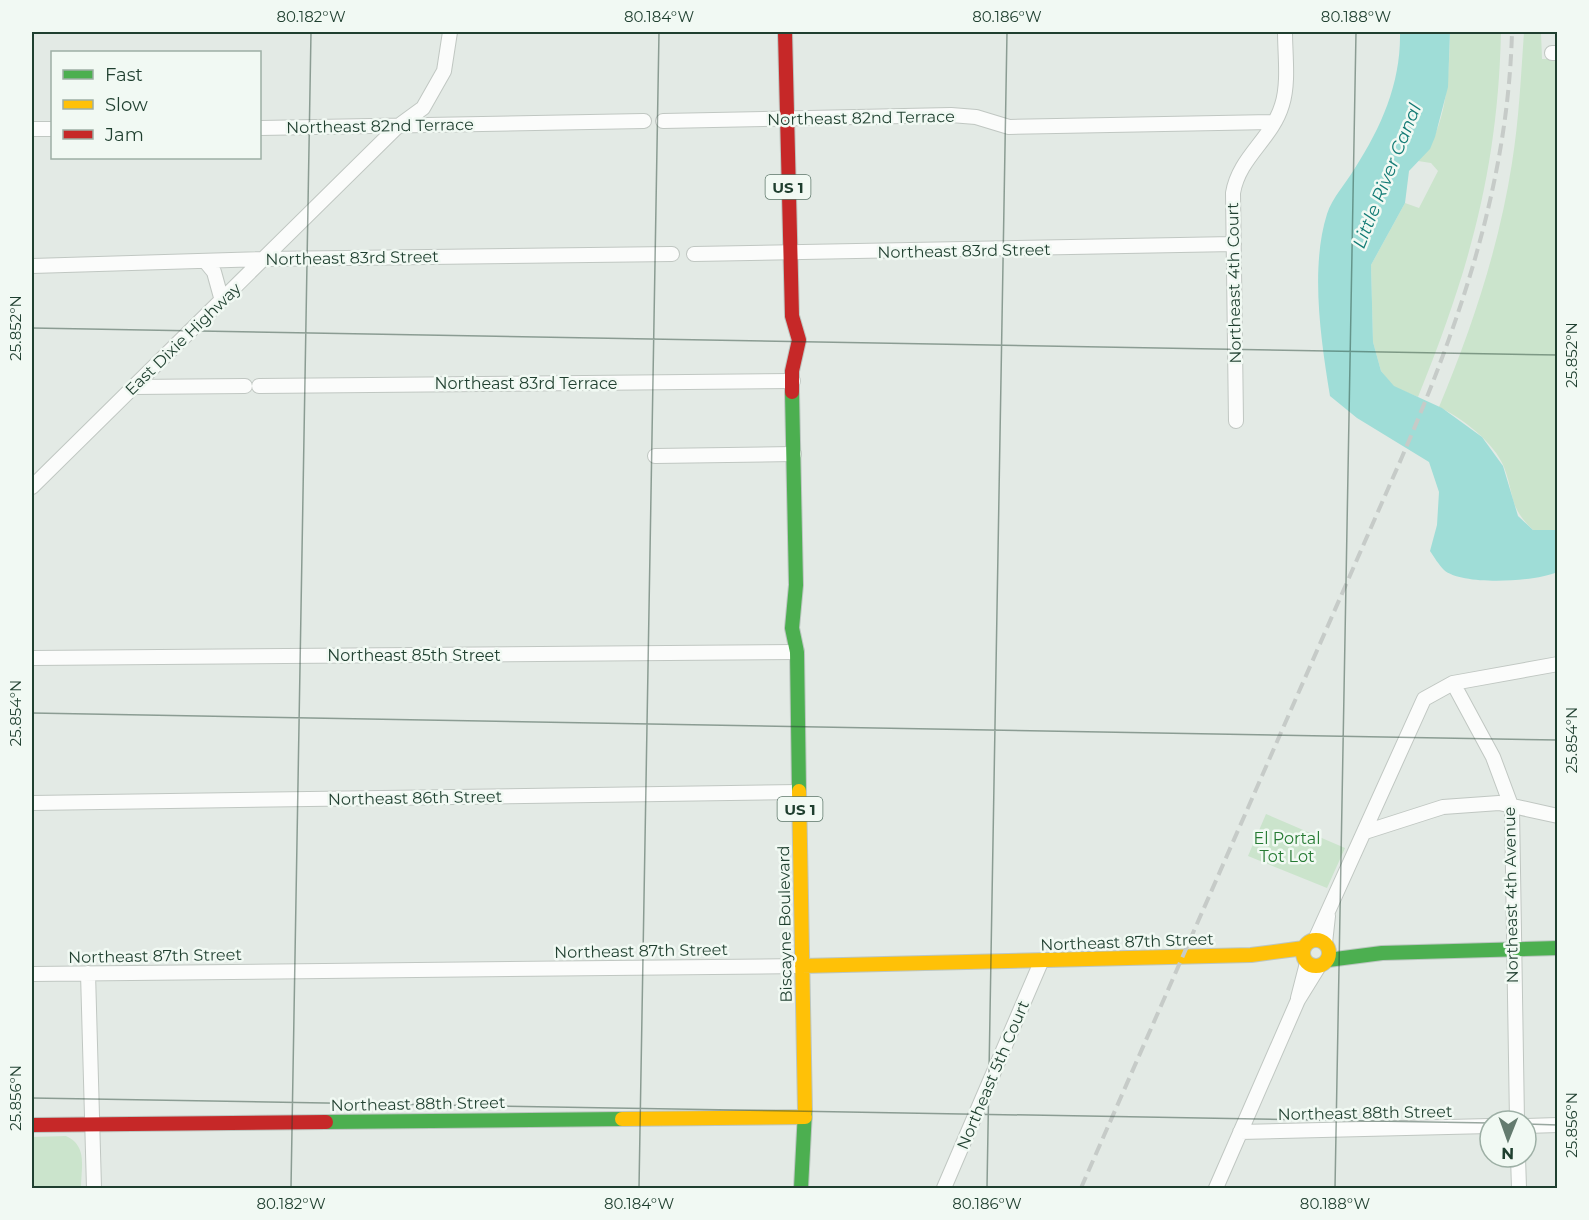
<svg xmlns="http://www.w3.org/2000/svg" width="1589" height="1220" font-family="Montserrat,sans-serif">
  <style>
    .green { fill: #cbe4cc }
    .water { fill: #9fddd7 }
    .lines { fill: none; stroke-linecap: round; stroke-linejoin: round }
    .street-casing { stroke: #c0c7c2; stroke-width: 16 }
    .fast-casing { stroke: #bcc6c1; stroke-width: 16 }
    .slow-casing { stroke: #bcc6c1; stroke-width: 16 }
    .jam-casing { stroke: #bcc6c1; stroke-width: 16 }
    .street { stroke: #fbfcfb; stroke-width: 14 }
    .fast { stroke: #4caf50; stroke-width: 14 }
    .slow { stroke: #ffc107; stroke-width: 14 }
    .jam { stroke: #c62828; stroke-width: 14 }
    .rail { stroke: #c6cbc8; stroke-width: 4; stroke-dasharray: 12 6; stroke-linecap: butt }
    .ticks { fill: none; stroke: #1f3f2f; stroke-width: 1.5; stroke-opacity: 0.45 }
    .labels { text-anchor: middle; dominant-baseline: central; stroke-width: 5; stroke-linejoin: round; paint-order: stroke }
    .shield { fill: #f1f9f3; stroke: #5e776a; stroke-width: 1.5 }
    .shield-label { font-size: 15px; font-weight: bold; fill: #1f3f2f }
    .street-label { font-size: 16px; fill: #1f3f2f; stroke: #f1f9f3 }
    .park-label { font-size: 16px; fill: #257a32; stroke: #f1f9f3 }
    .water-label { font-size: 18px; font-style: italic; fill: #137b75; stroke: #f1f9f3 }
    .neatline { fill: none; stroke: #1f3f2f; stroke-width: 2 }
    .ticks-label { font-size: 15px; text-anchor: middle; fill: #1f3f2f }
  </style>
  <rect width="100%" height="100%" fill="#e3eae5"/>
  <path class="green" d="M 1450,32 L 1501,32 C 1498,169 1469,271 1418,397 L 1394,387 L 1381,371 L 1373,342 L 1371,265 L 1405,203 L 1419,208 L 1438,171 L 1431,163 L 1418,161 C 1448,130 1449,73 1450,32 Z
    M 1524,32 L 1541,32 L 1542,59 L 1558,59 L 1557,530 L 1533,530 C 1508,506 1515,496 1504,467 C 1494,442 1462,418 1439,407 C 1472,328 1499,247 1512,163 C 1519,120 1521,75 1524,32 Z
    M 1266,814 L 1345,848 L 1327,888 L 1248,856 Z
    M 66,1136 C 88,1146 81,1167 81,1188 L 32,1188 L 32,1137 Z"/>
  <path class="water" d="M 1400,32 L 1450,32 L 1448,87 L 1435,137 L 1430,149 L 1409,171 L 1405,203 L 1371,265 L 1373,342 L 1381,371 L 1394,386 L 1442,408 L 1482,437 L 1503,466 L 1518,516 L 1533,530 L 1557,530 L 1557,572 C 1536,582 1462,586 1444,570 C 1439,565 1434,557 1430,551 L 1437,525 L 1439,492 L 1429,462 L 1357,418 L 1330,396 C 1321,341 1310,268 1327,214 C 1332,198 1347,182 1355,168 C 1382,126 1401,82 1400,32 Z"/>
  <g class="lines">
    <defs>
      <path id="street" d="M 1552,53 L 1558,53
        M 663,121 L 951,115 L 976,117 L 1009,127 L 1274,122
        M 260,128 L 644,121
        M 32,129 L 52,129
        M 694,254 L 1234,244
        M 205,261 L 214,272 L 222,301
        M 32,266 L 264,259 L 672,254
        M 259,386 L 793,381
        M 133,387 L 245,386
        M 1236,421 L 1233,193 C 1239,157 1272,139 1282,105 C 1289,83 1285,55 1285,32
        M 655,456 L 794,454
        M 32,487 L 397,127 L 423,108 L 444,71 L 450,32
        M 32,658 L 797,652
        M 1453,683 L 1493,757 L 1512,808 L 1517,1121
        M 32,803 L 799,792
        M 1365,832 L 1443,807 L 1499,803 L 1558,816
        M 1315,940 L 1424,699 L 1453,683 L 1558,664
        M 1325,943 L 1328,916
        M 88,973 L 94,1188
        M 32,974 L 802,966
        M 1298,998 L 1307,963
        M 1526,1126 L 1558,1125
        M 1240,1132 L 1490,1126
        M 1518,1157 L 1519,1188
        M 944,1188 L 1041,962
        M 1216,1188 L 1298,1000 L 1319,966"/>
      <path id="fast" d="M 792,392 L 796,585 L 792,628 L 797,652 L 799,791
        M 1328,960 L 1382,953 L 1558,948
        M 326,1122 L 622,1119
        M 801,1188 L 805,1111"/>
      <path id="slow" d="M 799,791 L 805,1111
        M1303 953a13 13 0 1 1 26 0a13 13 0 1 1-26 0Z
        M 802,966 L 1251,955 L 1304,948
        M 622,1119 L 805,1117"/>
      <path id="jam" d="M 785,32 L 792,316 L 799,340 L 792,371 L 792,392
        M 32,1125 L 326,1122"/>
    </defs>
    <use href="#street" class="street-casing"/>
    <use href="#fast" class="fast-casing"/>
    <use href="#slow" class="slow-casing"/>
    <use href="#jam" class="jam-casing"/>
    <use href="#street" class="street"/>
    <use href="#fast" class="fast"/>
    <use href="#slow" class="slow"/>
    <use href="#jam" class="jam"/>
    <path class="rail" d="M 1081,1188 L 1402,457 C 1461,320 1508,182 1512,32"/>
  </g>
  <path class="ticks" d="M 32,328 L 1558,355M 32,713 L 1558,740M 32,1098 L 1490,1123M 1526,1124 L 1558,1125M 291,1188 L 311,32M 639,1188 L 659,32M 987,1188 L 1007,32M 1335,1188 L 1356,32"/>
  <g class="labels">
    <g class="shield">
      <rect x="765.5" y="175" width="45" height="24" rx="4.5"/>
      <rect x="777.5" y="797" width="45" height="24" rx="4.5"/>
    </g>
    <g class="shield-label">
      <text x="788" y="187">US 1</text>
      <text x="800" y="809">US 1</text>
    </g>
    <g class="street-label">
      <text transform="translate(861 118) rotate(-1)">Northeast 82nd Terrace</text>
      <text transform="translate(380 126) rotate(-1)">Northeast 82nd Terrace</text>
      <text transform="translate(964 251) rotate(-1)">Northeast 83rd Street</text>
      <text transform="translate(352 258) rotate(-1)">Northeast 83rd Street</text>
      <text transform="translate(1234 283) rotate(-91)">Northeast 4th Court</text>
      <text transform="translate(183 339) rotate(-44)">East Dixie Highway</text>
      <text x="526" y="383">Northeast 83rd Terrace</text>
      <text x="414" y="655">Northeast 85th Street</text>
      <text transform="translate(415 798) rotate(-1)">Northeast 86th Street</text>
      <text transform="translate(1511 895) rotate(-91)">Northeast 4th Avenue</text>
      <text transform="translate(785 924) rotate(-91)">Biscayne Boulevard</text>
      <text transform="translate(1127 942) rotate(-2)">Northeast 87th Street</text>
      <text transform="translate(641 951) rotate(-1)">Northeast 87th Street</text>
      <text transform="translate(155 956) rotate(-1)">Northeast 87th Street</text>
      <text transform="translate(993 1075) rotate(-67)">Northeast 5th Court</text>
      <text transform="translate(418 1104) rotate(-1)">Northeast 88th Street</text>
      <text transform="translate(1365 1113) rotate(-1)">Northeast 88th Street</text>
    </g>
    <g class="park-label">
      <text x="1287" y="838">El Portal<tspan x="1287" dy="18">Tot Lot</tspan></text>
    </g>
    <g class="water-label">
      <text transform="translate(1387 176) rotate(-68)">Little River Canal</text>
    </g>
  </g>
  <rect width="1589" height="1220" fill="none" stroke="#f1f9f3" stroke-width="66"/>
  <rect x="51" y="51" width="210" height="108" fill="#f1f9f3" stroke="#9dafa5" stroke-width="1.5"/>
  <rect x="63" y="70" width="30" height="9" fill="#4caf50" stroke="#9dafa5" stroke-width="1.5"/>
  <text x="105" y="81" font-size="18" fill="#1f3f2f">Fast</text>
  <rect x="63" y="100" width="30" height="9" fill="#ffc107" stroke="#9dafa5" stroke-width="1.5"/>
  <text x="105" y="111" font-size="18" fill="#1f3f2f">Slow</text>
  <rect x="63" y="130" width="30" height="9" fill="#c62828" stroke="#9dafa5" stroke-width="1.5"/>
  <text x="105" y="141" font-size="18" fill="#1f3f2f">Jam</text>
  <g transform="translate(1508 1139) rotate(181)"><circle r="28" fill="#f1f9f3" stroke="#9dafa5" stroke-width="1.5"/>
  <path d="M0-4.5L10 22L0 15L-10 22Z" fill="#647b6f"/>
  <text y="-9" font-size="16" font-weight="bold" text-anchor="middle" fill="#1f3f2f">N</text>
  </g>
  <rect x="33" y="33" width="1523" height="1154" class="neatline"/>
  <g class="ticks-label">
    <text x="311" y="22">80.182°W</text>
    <text x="659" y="22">80.184°W</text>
    <text x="1007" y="22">80.186°W</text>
    <text x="1356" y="22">80.188°W</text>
    <text transform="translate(16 328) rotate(-90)" y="5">25.852°N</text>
    <text transform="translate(1572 355) rotate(-90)" y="5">25.852°N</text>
    <text transform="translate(16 713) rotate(-90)" y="5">25.854°N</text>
    <text transform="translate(1572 740) rotate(-90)" y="5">25.854°N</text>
    <text transform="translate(16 1098) rotate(-90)" y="5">25.856°N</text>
    <text transform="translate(1572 1125) rotate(-90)" y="5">25.856°N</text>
    <text x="291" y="1209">80.182°W</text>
    <text x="639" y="1209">80.184°W</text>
    <text x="987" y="1209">80.186°W</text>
    <text x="1335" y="1209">80.188°W</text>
  </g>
</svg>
